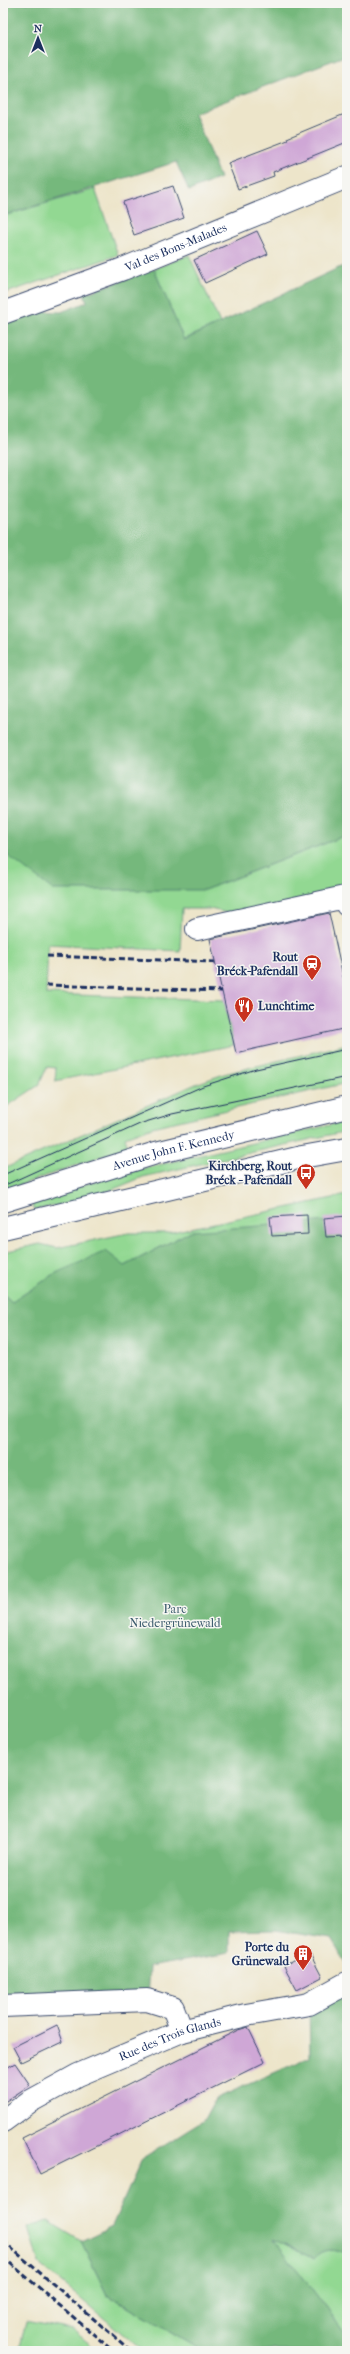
<svg xmlns="http://www.w3.org/2000/svg" width="350" height="2354" font-family="'IM FELL French Canon',serif">
  <style>
    .green { fill: #92d892; stroke: #568478 }
    .forest { fill: #75b87c; stroke: #48746d }
    .building { fill: #cfa7d6 }
    .lines { fill: none; stroke-linecap: round; stroke-linejoin: round }
    .minor-casing { stroke: #3a4a6e; stroke-width: 24 }
    .major-casing { stroke: #3a4a6e; stroke-width: 24 }
    .minor { stroke: #fff; stroke-width: 22 }
    .major { stroke: #fff; stroke-width: 22 }
    .tram { stroke: #1b2f5e; stroke-width: 1 }
    .rail { stroke: #1b2f5e; stroke-width: 3; stroke-dasharray: 6 3; stroke-linecap: butt }
    .labels { text-anchor: middle; dominant-baseline: central; stroke-width: 3; stroke-linejoin: round; paint-order: stroke }
    .street-label { font-size: 12px; fill: #1b2f5e; stroke: #f6f6f2 }
    .poi-label { font-size: 12px; font-weight: bold; fill: #1b2f5e; stroke: #f6f6f2; text-anchor: end }
    .park-label { font-size: 12px; fill: #39596b; stroke: #f6f6f2 }
  </style>
  <rect width="100%" height="100%" fill="#f6f6f2"/>
  <filter id="ink" filterUnits="userSpaceOnUse"><feTurbulence type="fractalNoise" baseFrequency=".025" numOctaves="2"/><feDisplacementMap in="SourceGraphic" scale="8" xChannelSelector="R" yChannelSelector="G"/><feConvolveMatrix kernelMatrix="1 2 1 2 8 2 1 2 1" color-interpolation-filters="sRGB"/></filter>
  <filter id="wash" filterUnits="userSpaceOnUse"><feTurbulence type="fractalNoise" baseFrequency=".012" numOctaves="4" result="noise"/><feDisplacementMap in="SourceGraphic" scale="16" xChannelSelector="R" yChannelSelector="G"/><feGaussianBlur stdDeviation="0.9" result="paint"/><feColorMatrix in="noise" values="0 0 0 0 0 0 0 0 0 0 0 0 0 0 0 0 0 1.4 0 .05"/><feComposite in="paint" operator="in"/></filter>
  <g filter="url(#wash)">
    <rect width="100%" height="100%" fill="#ede5ca"/>
    <path class="green" d="M 95,189 L 118,255 L 3,294 L 3,216 Z
      M 189,255 L 220,323 L 183,340 L 154,269 Z
      M 347,835 L 347,886 L 345,888 L 241,916 L 210,909 L 182,909 L 180,951 L 48,944 L 46,994 L 224,1000 L 234,1045 L 55,1081 L 56,1068 L 47,1067 L 39,1085 L 3,1109 L 3,852 L 204,890 Z
      M 347,1044 L 347,1083 L 152,1127 L 125,1137 L 128,1147 L 3,1191 L 3,1169 L 196,1084 L 224,1074 Z
      M 347,1121 L 347,1131 L 143,1177 L 92,1198 L 35,1210 L 32,1207 L 33,1201 L 111,1176 Z
      M 347,1195 L 347,1228 L 191,1231 L 125,1266 L 56,1273 L 12,1302 L 3,1294 L 3,1252 L 40,1244 L 57,1248 L 128,1233 L 167,1233 Z
      M 48,2221 L 81,2241 L 107,2295 L 203,2351 L 143,2351 L 39,2264 L 28,2228 Z
      M 272,2237 L 314,2259 C 323,2248 334,2248 347,2255 L 347,2335 Z
      M 26,2321 L 73,2330 L 98,2351 L 19,2351 Z"/>
    <path class="forest" d="M 3,3 L 347,3 L 347,55 L 194,113 L 220,178 L 189,191 L 176,162 L 3,216 Z
      M 347,264 L 347,835 L 204,890 L 53,890 L 3,852 L 3,321 L 40,311 L 61,312 L 87,302 L 84,294 L 154,269 L 184,340 Z
      M 329,1221 L 347,1228 L 347,1965 L 331,1939 L 275,1930 L 229,1931 L 229,1953 L 149,1967 L 147,2000 L 3,2006 L 3,1294 L 12,1302 L 56,1273 L 106,1251 L 125,1266 L 191,1231 Z
      M 347,1983 L 347,2255 C 334,2248 323,2248 314,2259 L 273,2238 L 347,2335 L 346,2351 L 203,2351 L 107,2295 L 81,2241 L 112,2226 L 142,2159 L 203,2121 L 215,2099 L 310,2057 L 309,2004 Z"/>
    <g id="blocks">
      <path class="building" d="M 347,113 L 347,142 L 273,172 L 274,176 L 238,189 L 228,163 L 288,140 L 287,138 Z
        M 173,186 L 184,218 L 134,235 L 123,202 Z
        M 257,231 L 268,254 L 205,283 L 194,260 Z
        M 329,913 L 347,994 L 347,1028 L 236,1053 L 210,939 Z
        M 307,1215 L 308,1234 L 272,1236 L 270,1217 Z
        M 347,1216 L 347,1236 L 326,1237 L 324,1218 Z
        M 309,1952 L 322,1977 L 297,1990 L 284,1966 Z
        M 57,2025 L 63,2042 L 21,2062 L 13,2047 Z
        M 248,2027 L 265,2062 L 40,2174 L 22,2138 L 238,2030 Z
        M 15,2063 L 30,2085 L 3,2103 L 3,2070 Z"/>
    </g>
  </g>
  <g filter="url(#ink)">
    <use href="#blocks" fill-opacity="0" stroke="#3a4a6e" stroke-width="1"/>
    <g class="lines">
      <defs>
        <g id="minor">
          <path id="s1" d="M 3,313 L 123,269 L 347,177"/>
          <path d="M 197,929 L 345,897 L 347,905"/>
          <path d="M 3,2006 L 147,2000 L 173,2008 L 182,2031"/>
          <path id="s2" d="M 3,2121 L 29,2102 L 78,2075 L 182,2031 L 246,2015 L 309,2004 L 347,1983"/>
        </g>
        <g id="major">
          <path id="s3" d="M 3,1201 L 156,1153 L 347,1107"/>
          <path d="M 3,1228 L 302,1157 L 347,1149"/>
        </g>
      </defs>
      <use href="#minor" class="minor-casing"/>
      <use href="#major" class="major-casing"/>
      <use href="#minor" class="minor"/>
      <use href="#major" class="major"/>
      <path class="tram" d="M 3,1175 L 203,1086 L 256,1069 L 347,1049
        M 3,1186 L 142,1123 L 172,1114 L 347,1077"/>
      <path class="rail" d="M 47,956 L 216,962
        M 46,985 L 222,991
        M 3,2241 L 131,2351
        M 3,2257 L 113,2351"/>
    </g>
  </g>
  <defs>
    <symbol id="station-pin" viewBox="-11 -11 22 30"><path d="M0 17L-7.5 6A9.5 9.5 0 1 1 7.5 6Z" fill="#c8321e" stroke="#f6f6f2"/><path d="M-3-6H3Q5-6 5-4V2Q5 4 3 4L4.5 6H3L1.5 4h-3L-3 6H-4.5L-3 4Q-5 4-5 2V-4Q-5-6-3-6ZM-3.5-4v3h7v-3ZM-3.5 1v1.5H-2V1ZM2 1v1.5H3.5V1Z" fill="#fff"/></symbol>
    <symbol id="restaurant-pin" viewBox="-11 -11 22 30"><path d="M0 17L-7.5 6A9.5 9.5 0 1 1 7.5 6Z" fill="#c8321e" stroke="#f6f6f2"/><path d="M-5-6h1v4h1v-4h1v4h1v-4h1v5L-1.5 .5V6h-2V.5L-5-1ZM5-6V6H3V1.5H1.5Q1.5-4 5-6Z" fill="#fff"/></symbol>
    <symbol id="bus-pin" viewBox="-11 -11 22 30"><path d="M0 17L-7.5 6A9.5 9.5 0 1 1 7.5 6Z" fill="#c8321e" stroke="#f6f6f2"/><path d="M-5-6H5V4H4V6H2V4H-2V6H-4V4H-5ZM-3.5-4V0h7V-4ZM-3.5 1.2v1.5H-2V1.2ZM2 1.2v1.5H3.5V1.2Z" fill="#fff"/></symbol>
    <symbol id="building-pin" viewBox="-11 -11 22 30"><path d="M0 17L-7.5 6A9.5 9.5 0 1 1 7.5 6Z" fill="#c8321e" stroke="#f6f6f2"/><path d="M-4-6H4V6H1V3H-1V6H-4ZM-2.5-4.3h1.7v1.8h-1.7ZM.8-4.3h1.7v1.8H.8ZM-2.5-1h1.7V.8h-1.7ZM.8-1h1.7V.8H.8Z" fill="#fff"/></symbol>
  </defs>
  <g fill-rule="evenodd">
    <use href="#station-pin" x="301" y="953" width="22" height="30"/>
    <use href="#restaurant-pin" x="233" y="995" width="22" height="30"/>
    <use href="#bus-pin" x="295" y="1162" width="22" height="30"/>
    <use href="#building-pin" x="292" y="1943" width="22" height="30"/>
  </g>
  <g class="labels">
    <g class="street-label">
      <text stroke="none"><textPath href="#s1" startOffset="185">Val des Bons-Malades</textPath></text>
      <text stroke="none"><textPath href="#s3" startOffset="178">Avenue John F. Kennedy</textPath></text>
      <text stroke="none"><textPath href="#s2" startOffset="187">Rue des Trois Glands</textPath></text>
    </g>
    <g class="poi-label">
      <text x="298" y="957">Rout<tspan x="298" dy="14">Bréck-Pafendall</tspan></text>
      <text x="258" y="1006" text-anchor="start">Lunchtime</text>
      <text x="292" y="1166">Kirchberg, Rout<tspan x="292" dy="14">Bréck - Pafendall</tspan></text>
      <text x="289" y="1947">Porte du<tspan x="289" dy="14">Grünewald</tspan></text>
    </g>
    <g class="park-label">
      <text x="175" y="1609">Parc<tspan x="175" dy="14">Niedergrünewald</tspan></text>
    </g>
  </g>
  <rect width="350" height="2354" fill="none" stroke="#f6f6f2" stroke-width="16"/>
  <g transform="translate(38 38)" stroke="#f6f6f2" stroke-width="3" paint-order="stroke">
  <path d="M0-3L7 15L0 10L-7 15Z" fill="#1b2f5e"/>
  <text y="-6" font-size="11" font-weight="bold" text-anchor="middle" fill="#1b2f5e">N</text>
  </g>
</svg>
